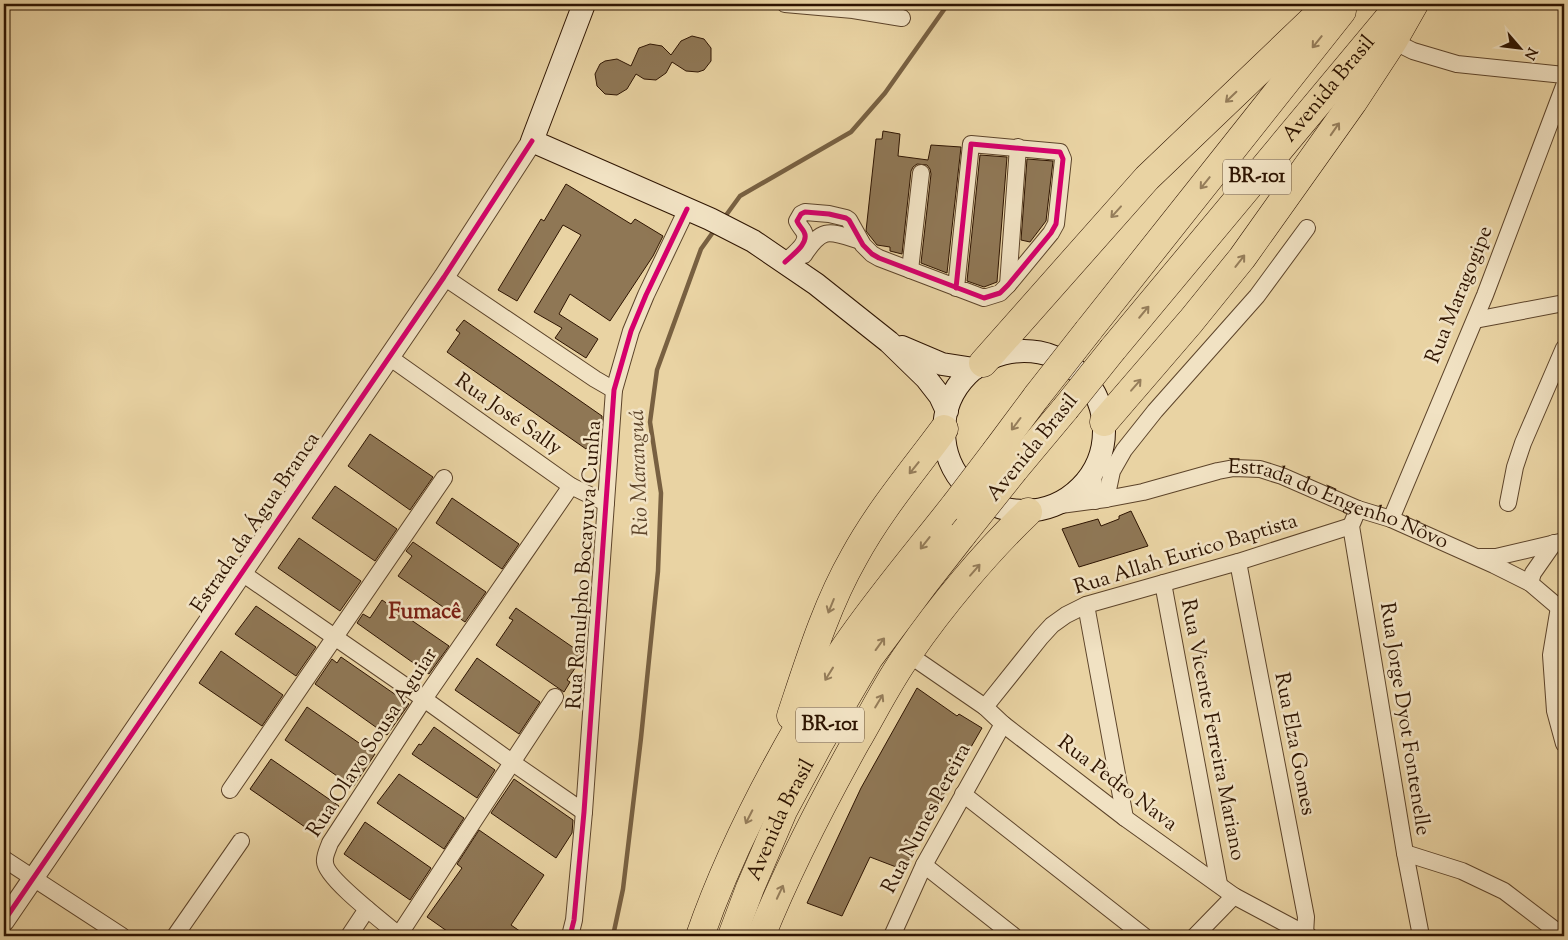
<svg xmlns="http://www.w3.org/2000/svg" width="1568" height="940" font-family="'Sorts Mill Goudy',serif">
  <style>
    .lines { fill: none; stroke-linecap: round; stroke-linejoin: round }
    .stream { stroke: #786041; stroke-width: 4.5 }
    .building { fill: #8f7755; stroke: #2e1401 }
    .minor-casing { stroke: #5d442a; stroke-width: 18 }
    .tertiary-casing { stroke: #5d442a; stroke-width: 22 }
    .secondary-casing { stroke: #2e1401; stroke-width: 24 }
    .motorway-casing { stroke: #2e1401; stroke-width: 29 }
    .minor { stroke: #f1e2c3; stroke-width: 16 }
    .tertiary { stroke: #f1e2c3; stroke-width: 20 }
    .secondary { stroke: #f1e2c3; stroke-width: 22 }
    .motorway { stroke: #e9d3a3; stroke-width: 28 }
    .motorway-bridge-casing { stroke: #2e1401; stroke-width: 29; stroke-linecap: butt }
    .motorway-bridge { stroke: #e9d3a3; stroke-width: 28 }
    .cycleway-casing { stroke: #f1e2c3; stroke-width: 8 }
    .cycleway { stroke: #d6006c; stroke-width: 5 }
    .oneway { stroke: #957d5a }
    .labels { text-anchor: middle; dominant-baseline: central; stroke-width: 5; stroke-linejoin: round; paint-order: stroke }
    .shield { fill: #f1e2c3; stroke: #68523b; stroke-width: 1 }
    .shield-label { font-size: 20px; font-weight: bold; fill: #2e1401 }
    .street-label { font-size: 21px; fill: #2e1401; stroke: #f1e2c3 }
    .water-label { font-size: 22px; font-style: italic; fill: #5f462c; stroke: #f1e2c3 }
    .neighbourhood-label { font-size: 22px; font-weight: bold; fill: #7a1f14; stroke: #f1e2c3 }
  </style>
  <rect width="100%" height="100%" fill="#e9d3a3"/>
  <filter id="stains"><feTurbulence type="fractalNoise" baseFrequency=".004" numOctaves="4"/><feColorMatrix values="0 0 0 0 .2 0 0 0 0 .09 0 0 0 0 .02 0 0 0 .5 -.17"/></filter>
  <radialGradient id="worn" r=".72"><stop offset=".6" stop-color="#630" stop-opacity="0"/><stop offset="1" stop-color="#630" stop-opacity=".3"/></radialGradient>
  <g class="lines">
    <path class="stream" d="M 724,218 L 740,196 L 851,132 L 885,93 L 948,4
      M 613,936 L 623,889 L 641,738 L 658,571 L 661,493 L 650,422 L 657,370 L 701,249 L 716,228"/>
  </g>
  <path class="building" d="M 692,36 L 704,39 L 711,48 L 711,61 L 704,70 L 698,72 L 686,71 L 672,62 L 666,73 L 656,80 L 644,79 L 636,74 L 627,89 L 617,95 L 605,94 L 597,86 L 595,74 L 600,64 L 605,61 L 617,59 L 631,66 L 639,48 L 650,44 L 662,46 L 671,55 L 681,41 Z
    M 883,131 L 900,134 L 898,156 L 928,160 L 931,145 L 961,147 L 947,273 L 921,263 L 931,174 L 930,169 L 927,165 L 917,164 L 913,167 L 911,171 L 902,254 L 890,251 L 890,247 L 877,245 L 866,231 L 876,139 L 882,139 Z
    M 980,155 L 1007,157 L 997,282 L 984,287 L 967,281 Z
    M 1027,159 L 1053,161 L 1046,221 L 1030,242 L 1021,240 Z
    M 566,184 L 631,224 L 635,219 L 663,236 L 653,256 L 610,321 L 570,294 L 559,314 L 598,339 L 586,358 L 555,338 L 562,328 L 534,312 L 581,235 L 563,225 L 517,301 L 498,290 L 541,219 L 544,221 Z
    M 464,320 L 602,416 L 602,422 L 591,437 L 593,439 L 586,449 L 447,352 L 460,333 L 456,330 Z
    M 370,434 L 433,477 L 410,510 L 348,466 Z
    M 335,486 L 397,529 L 375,561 L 312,518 Z
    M 452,498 L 519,544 L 502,569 L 436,523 Z
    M 1131,511 L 1148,546 L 1079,567 L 1062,529 L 1098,519 L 1101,526 L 1119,519 L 1119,516 Z
    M 299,538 L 361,581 L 340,611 L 278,568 Z
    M 413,542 L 486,592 L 465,622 L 398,576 L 412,556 L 406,551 Z
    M 382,600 L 449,646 L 429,674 L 357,623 L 363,614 L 370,618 Z
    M 256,606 L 316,647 L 296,676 L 235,634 Z
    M 516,608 L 584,655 L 567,680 L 570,682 L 564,692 L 496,645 L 513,620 L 509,618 Z
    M 221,651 L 283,695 L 262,726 L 199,683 Z
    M 341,657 L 409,704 L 387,735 L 315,684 L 332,659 L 337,663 Z
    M 477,658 L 540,702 L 519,734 L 455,690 Z
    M 917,688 L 957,716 L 959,714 L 982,728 L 926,825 L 904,870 L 870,857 L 842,916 L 807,903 L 861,788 Z
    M 307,707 L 375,754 L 353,787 L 285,740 Z
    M 434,727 L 495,770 L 477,798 L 412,754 L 419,744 L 421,745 Z
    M 271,759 L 339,806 L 318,836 L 250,789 Z
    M 399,774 L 464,818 L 444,849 L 377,803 Z
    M 514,779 L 573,820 L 572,833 L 556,858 L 491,813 Z
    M 365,822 L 431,868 L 410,900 L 344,854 Z
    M 479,830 L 544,875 L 511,925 L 527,936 L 454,936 L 427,917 L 462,868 L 457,864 Z"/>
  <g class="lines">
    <defs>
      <g id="minor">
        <path d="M 785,4 L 853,10 L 902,18"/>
        <path d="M 1393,41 L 1413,51 L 1457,64 L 1564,75"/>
        <path d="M 804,255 C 823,226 829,231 860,241"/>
        <path d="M 785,262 C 792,255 810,243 804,232 C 802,228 799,226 797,221 L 801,214 L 805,212 L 829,214 L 846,218 L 849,220 L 863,245 L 872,254 L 879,258 L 984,298 L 1000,293 L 1008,285 L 1051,233 L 1056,224 L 1063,159 L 1060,152 L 971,144 L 956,288"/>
        <path d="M 910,270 L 921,173"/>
        <path d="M 444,277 L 595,379 L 614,390"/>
        <path d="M 1008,285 L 1018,147"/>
        <path d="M 1475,320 L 1564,303"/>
        <path d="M 389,357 L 571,486 L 606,503"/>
        <path d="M 1093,472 L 1095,501"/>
        <path d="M 1106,499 L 1112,471 L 1124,450 L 1155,411 L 1257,296 L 1307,228"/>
        <path d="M 1508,503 L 1515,467 L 1523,443 L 1564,348"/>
        <path id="s1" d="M 1053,506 L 1106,499 L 1143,492 L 1218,471 L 1234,468 L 1260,469 L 1282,476 L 1358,509 L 1391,519 L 1494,565 L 1530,583 L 1564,612"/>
        <path d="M 1358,509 L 1351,526 L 1405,853 L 1421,936"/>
        <path d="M 1391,519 L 1485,295 L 1564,86"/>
        <path d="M 1480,557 L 1496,557 L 1564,541"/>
        <path d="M 1238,562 L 1306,917 L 1305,934"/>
        <path d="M 242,573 L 424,699 L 513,763 L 584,812"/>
        <path d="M 1163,583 L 1219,884"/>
        <path d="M 1530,583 L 1533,573 L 1554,543"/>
        <path d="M 1086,605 L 1125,818"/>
        <path d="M 1559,607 L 1551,655 L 1555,711 L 1564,744"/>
        <path d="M 908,654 L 985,707 L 1003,724 L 1125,818 L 1234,896 L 1309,936"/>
        <path d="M 985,707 L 1041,637 L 1052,625 L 1066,615 L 1086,605 L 1238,562 L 1351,526"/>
        <path d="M 230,790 L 444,478"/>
        <path d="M 963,794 L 1144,936"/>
        <path d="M 1405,853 L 1462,871 L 1504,891 L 1563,936"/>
        <path d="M 4,859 L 122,936"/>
        <path d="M 924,865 L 1014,936"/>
        <path d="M 399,935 L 555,697"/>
        <path d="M 175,936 L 241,841"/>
        <path d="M 349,936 L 367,909"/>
        <path d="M 400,936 C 386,924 325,878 325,862 C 324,856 328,849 330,843 L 424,699 L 571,486"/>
        <path d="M 570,936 L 574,920 L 584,812 L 614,390 L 631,331 L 646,295 L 687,209"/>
        <path d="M 892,936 L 924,865 L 1003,724"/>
        <path d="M 1195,936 L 1234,896"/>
      </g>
      <path id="tertiary" d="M 4,921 L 444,277 L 532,141"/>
      <path id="secondary" d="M 584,4 L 532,141 L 710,219 L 753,241 L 816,284 L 889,342 L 926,378 L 940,396 L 947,411
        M 902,347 L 942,364 L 974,369
        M944 431a80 80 0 1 1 160 0a80 80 0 1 1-160 0Z"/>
      <g id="motorway">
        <path d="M 1088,331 L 1342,11"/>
        <path id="s2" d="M 1113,349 L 1397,8"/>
        <path d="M 983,363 L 1147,178 L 1329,4"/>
        <path d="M 1104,422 L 1191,321 L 1242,258 L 1353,102 L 1393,41 L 1414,4"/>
        <path d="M 996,451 L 1037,396"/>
        <path d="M 1014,470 L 1065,409"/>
        <path d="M 791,716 C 809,662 826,606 854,557 C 879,511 913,471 944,429"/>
        <path d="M 700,936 C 726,861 762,790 802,721 C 816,697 829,672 844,649 C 878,599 918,552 955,505"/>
        <path id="s3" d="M 732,936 L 750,888 L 783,811 L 820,742 L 869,658 L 924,584 L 963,534"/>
        <path d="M 761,936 C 788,869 821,805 856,742 C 873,713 888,682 908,654 C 941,606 986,552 1028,512"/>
      </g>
    </defs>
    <use href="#minor" class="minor-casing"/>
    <use href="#tertiary" class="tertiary-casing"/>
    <use href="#secondary" class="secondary-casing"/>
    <use href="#motorway" class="motorway-casing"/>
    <use href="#minor" class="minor"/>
    <use href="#tertiary" class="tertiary"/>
    <use href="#secondary" class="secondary"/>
    <use href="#motorway" class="motorway"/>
    <defs>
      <path id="motorway-bridge" d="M 1037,396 L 1088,331
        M 1065,409 L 1113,349
        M 955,505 L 996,451
        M 963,534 L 1014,470"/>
    </defs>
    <use href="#motorway-bridge" class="motorway-bridge-casing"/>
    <use href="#motorway-bridge" class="motorway-bridge"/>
    <defs>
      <path id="cycleway" d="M 785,262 C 792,255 810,243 804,232 C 802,228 799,226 797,221 L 801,214 L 805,212 L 829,214 L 846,218 L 849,220 L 863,245 L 872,254 L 879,258 L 984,298 L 1000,293 L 1008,285 L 1051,233 L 1056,224 L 1063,159 L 1060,152 L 971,144 L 956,288
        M 4,921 L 444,277 L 532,141
        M 570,936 L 574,920 L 584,812 L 614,390 L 631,331 L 646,295 L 687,209"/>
    </defs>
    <use href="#cycleway" class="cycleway-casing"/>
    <use href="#cycleway" class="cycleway"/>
  </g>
  <defs><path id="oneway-shaft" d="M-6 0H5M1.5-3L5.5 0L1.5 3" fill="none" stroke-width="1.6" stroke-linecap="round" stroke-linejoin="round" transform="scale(1.25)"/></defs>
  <g class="oneway">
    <use href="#oneway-shaft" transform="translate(1317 42) rotate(129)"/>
    <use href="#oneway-shaft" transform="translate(1231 97) rotate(136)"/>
    <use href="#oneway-shaft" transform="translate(1335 129) rotate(-55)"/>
    <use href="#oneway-shaft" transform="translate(1205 183) rotate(129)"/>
    <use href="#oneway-shaft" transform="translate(1116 212) rotate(132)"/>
    <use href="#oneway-shaft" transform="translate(1240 261) rotate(-52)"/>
    <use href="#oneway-shaft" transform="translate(1144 312) rotate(-50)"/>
    <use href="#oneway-shaft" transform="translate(1136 385) rotate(-49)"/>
    <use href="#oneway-shaft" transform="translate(1016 424) rotate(127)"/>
    <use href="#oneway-shaft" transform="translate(914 468) rotate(129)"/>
    <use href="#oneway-shaft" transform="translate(925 543) rotate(128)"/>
    <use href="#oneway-shaft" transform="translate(975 570) rotate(-49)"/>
    <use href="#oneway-shaft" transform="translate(831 606) rotate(112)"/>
    <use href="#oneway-shaft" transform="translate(880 644) rotate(-54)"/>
    <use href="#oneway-shaft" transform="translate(829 674) rotate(122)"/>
    <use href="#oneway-shaft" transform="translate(879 701) rotate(-59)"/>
    <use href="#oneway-shaft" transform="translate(749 817) rotate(117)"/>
    <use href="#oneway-shaft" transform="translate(780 892) rotate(-65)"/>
  </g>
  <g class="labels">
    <g class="shield">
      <rect x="1223" y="159.5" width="68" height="35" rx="4"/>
      <rect x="796" y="707.5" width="68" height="35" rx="4"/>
    </g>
    <g class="shield-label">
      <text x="1257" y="177">BR-101</text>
      <text x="830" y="725">BR-101</text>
    </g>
    <g class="street-label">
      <text stroke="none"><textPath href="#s2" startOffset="338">Avenida Brasil</textPath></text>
      <text transform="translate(1460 295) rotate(-68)">Rua Maragogipe</text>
      <text transform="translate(508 415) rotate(35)">Rua José Sally</text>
      <text transform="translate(1033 448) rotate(-51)">Avenida Brasil</text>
      <text stroke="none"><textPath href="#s1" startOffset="296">Estrada do Engenho Nôvo</textPath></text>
      <text transform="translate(256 523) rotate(-56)">Estrada da Água Branca</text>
      <text transform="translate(1186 555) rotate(-17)">Rua Allah Eurico Baptista</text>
      <text transform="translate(585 565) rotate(-86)">Rua Ranulpho Bocayuva Cunha</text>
      <text transform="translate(1404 719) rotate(81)">Rua Jorge Dyot Fontenelle</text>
      <text transform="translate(1212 730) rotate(79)">Rua Vicente Ferreira Mariano</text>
      <text transform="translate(373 743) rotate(-57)">Rua Olavo Sousa Aguiar</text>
      <text transform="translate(1294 744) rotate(79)">Rua Elza Gomes</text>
      <text transform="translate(1117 784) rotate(37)">Rua Pedro Nava</text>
      <text transform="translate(927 819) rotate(-62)">Rua Nunes Pereira</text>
      <text stroke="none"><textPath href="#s3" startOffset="126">Avenida Brasil</textPath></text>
    </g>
    <g class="water-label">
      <text transform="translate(640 473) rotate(-92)">Rio Maranguá</text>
    </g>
    <g class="neighbourhood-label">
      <text x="425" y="613">Fumacê</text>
    </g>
  </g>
  <rect width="1568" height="940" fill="none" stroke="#e9d3a3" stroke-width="20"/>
  <rect x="5" y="5" width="1558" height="930" fill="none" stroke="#2e1401" stroke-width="2.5"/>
  <rect x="10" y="10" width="1548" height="920" fill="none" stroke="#2e1401"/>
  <g transform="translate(1520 48) rotate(118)" stroke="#f1e2c3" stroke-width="4" paint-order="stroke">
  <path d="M0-4L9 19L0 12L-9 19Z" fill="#2e1401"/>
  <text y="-8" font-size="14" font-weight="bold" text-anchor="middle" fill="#2e1401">N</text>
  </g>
  <rect width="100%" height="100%" filter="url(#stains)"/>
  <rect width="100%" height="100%" fill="url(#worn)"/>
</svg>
